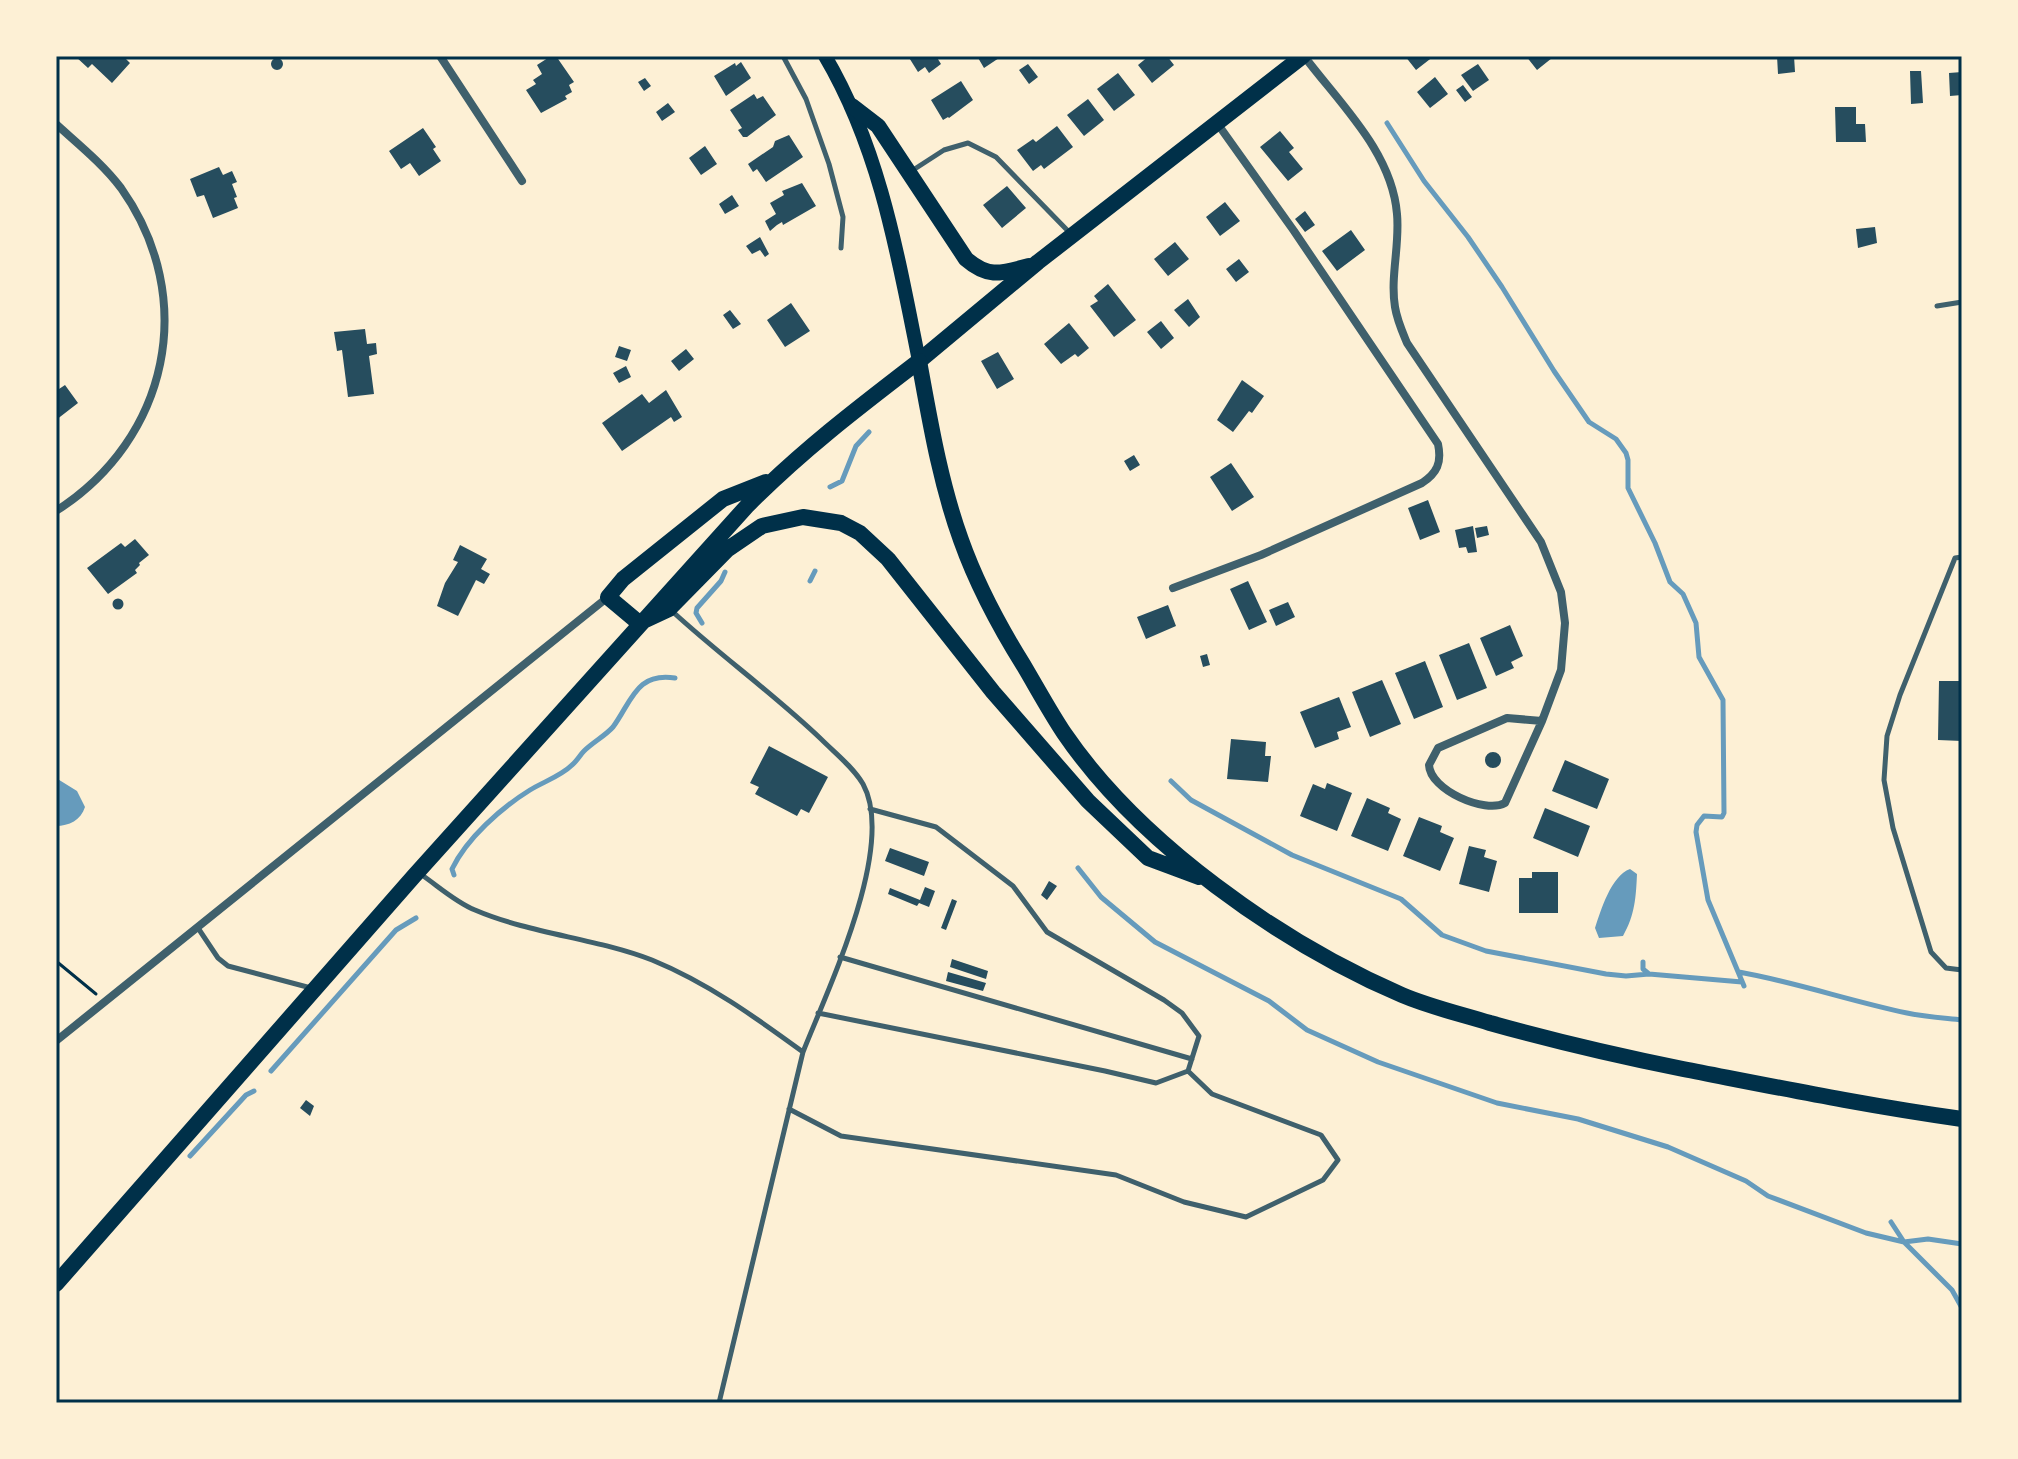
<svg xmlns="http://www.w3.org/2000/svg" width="2018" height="1459" font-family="Rubik,sans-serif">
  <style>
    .water { fill: #669bbc }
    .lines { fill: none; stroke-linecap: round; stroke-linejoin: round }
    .stream { stroke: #669bbc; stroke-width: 5 }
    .building { fill: #264d5e }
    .path { stroke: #003049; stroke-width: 3 }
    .service { stroke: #3f606c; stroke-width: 5 }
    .minor { stroke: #3f606c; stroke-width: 8 }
    .secondary { stroke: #003049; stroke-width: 14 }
    .primary { stroke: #003049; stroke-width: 16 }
    .trunk { stroke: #003049; stroke-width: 16 }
    .neatline { fill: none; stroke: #003049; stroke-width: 3 }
  </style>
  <rect width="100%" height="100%" fill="#fdf0d5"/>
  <path class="water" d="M 56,778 L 77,791 L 85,807 C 81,820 69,826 56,826 Z
    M 1630,869 L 1637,874 C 1636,897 1635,915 1623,936 L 1599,938 L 1595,928 C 1601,910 1611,876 1630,869 Z"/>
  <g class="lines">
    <path class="stream" d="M 1387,123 L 1424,181 L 1468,237 L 1502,287 L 1554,371 L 1589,422 L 1616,439 L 1626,453 L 1628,460 L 1628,488 L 1655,543 L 1670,582 L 1683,594 L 1696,623 L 1699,657 L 1723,700 L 1724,813 L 1722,817 L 1704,816 L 1697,825 L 1696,832 L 1708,900 L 1744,986
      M 830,487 L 842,481 L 856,446 L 869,432
      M 810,581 L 815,571
      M 702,623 L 696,613 L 697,608 L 721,581 L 725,572
      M 1171,781 L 1191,800 L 1292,855 L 1401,899 L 1442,935 L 1486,951 L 1606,974 L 1626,976 L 1649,974 L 1742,982
      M 1078,868 L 1101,897 L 1155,942 L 1269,1001 L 1307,1030 L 1378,1062 L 1497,1103 L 1578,1119 L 1668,1147 L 1746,1181 L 1768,1196 L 1866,1233 L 1904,1242 L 1928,1239 L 1962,1244
      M 454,875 L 452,869 C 467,838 501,808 530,790 C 543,782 561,776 572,765 C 577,761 580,755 584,751 C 593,742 605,736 613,727 C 632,701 636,672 675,678
      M 1643,962 L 1643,969 L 1649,974
      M 1739,972 C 1795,982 1850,1001 1907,1013 C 1925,1017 1944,1018 1962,1020
      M 271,1071 L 396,930 L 416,918
      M 190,1156 L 246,1095 L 254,1091
      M 1891,1222 L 1904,1242 L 1952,1290 L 1962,1308"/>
  </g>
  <path class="building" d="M 75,56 L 123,56 L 130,63 L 112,83 L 92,64 L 88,68 Z
    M 551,56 L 556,56 L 574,82 L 569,85 L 572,92 L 565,96 L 567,99 L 541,113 L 526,90 L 536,84 L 533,80 L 542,74 L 537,65 Z
    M 908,56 L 936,56 L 941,64 L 929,73 L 925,67 L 918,72 Z
    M 977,56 L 998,56 L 999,58 L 984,68 Z
    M 1149,56 L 1167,56 L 1174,65 L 1152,83 L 1138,65 Z
    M 1405,56 L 1434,56 L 1416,70 Z
    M 1526,56 L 1550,56 L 1552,58 L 1537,70 Z
    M 1777,56 L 1794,56 L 1795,72 L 1778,74 Z
    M271 64a6 6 0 1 1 12 0a6 6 0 1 1-12 0Z
    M 741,62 L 751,78 L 726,96 L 714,76 L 735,63 L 736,66 Z
    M 1028,64 L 1038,77 L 1029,84 L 1019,70 Z
    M 1478,64 L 1489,80 L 1473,91 L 1461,75 Z
    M 1910,71 L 1921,71 L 1923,103 L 1911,104 Z
    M 1962,72 L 1962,95 L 1950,96 L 1949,73 Z
    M 1118,73 L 1135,95 L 1114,111 L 1097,89 Z
    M 1435,77 L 1448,94 L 1430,108 L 1417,92 Z
    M 645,78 L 651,86 L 644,91 L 638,82 Z
    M 961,81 L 973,100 L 949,118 L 948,117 L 943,120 L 931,100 Z
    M 1463,85 L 1472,97 L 1465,102 L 1456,90 Z
    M 754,94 L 757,99 L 763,96 L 776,115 L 747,137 L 743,137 L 738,130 L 742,128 L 730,110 Z
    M 1088,99 L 1104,120 L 1084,136 L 1067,115 Z
    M 668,103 L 675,112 L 662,121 L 656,112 Z
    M 1835,107 L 1856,107 L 1856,124 L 1865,124 L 1866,142 L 1836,142 Z
    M 1057,126 L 1073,147 L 1044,169 L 1041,165 L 1033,171 L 1017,150 L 1033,139 L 1036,142 Z
    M 423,128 L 436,147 L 433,149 L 441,161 L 419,176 L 410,163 L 401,169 L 389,151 Z
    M 1280,131 L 1294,148 L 1289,152 L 1303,169 L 1288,181 L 1260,147 Z
    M 789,135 L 803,157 L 766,182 L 757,169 L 753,172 L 748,164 L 773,147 L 775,141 Z
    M 705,146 L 717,164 L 701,175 L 689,158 Z
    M 219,167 L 223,175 L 232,171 L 237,182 L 232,184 L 237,197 L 234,198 L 238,208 L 213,218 L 204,195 L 197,197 L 190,179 Z
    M 802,183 L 816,206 L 783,225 L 782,222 L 777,225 L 770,231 L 765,221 L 776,214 L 770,203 L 784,195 L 782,191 Z
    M 1007,186 L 1026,208 L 1002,228 L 983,205 Z
    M 732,195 L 739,206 L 725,214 L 719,204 Z
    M 1225,202 L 1240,221 L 1220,236 L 1206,217 Z
    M 1305,211 L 1315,225 L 1305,232 L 1295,219 Z
    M 1875,227 L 1877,243 L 1858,248 L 1856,229 Z
    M 1351,230 L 1365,250 L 1337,271 L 1322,251 Z
    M 760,237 L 769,254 L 765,257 L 760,250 L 752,254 L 746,246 Z
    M 1175,242 L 1189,259 L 1168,276 L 1154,259 Z
    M 1239,259 L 1249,272 L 1236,282 L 1226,269 Z
    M 1108,284 L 1136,320 L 1114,337 L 1090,306 L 1098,301 L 1094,296 Z
    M 1188,299 L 1200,317 L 1189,327 L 1174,310 Z
    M 791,303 L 810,331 L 785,347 L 767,320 Z
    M 730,310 L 741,324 L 733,329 L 723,315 Z
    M 1161,321 L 1174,338 L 1161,349 L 1147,332 Z
    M 1069,323 L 1089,348 L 1078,357 L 1075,354 L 1061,364 L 1044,344 Z
    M 365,329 L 367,344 L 376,343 L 377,354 L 369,356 L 374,394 L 348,397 L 342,350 L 337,351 L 334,332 Z
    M 619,346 L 631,350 L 627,361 L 615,357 Z
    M 686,349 L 694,359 L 679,371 L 671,361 Z
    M 998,352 L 1014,379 L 997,389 L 981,361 Z
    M 626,366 L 631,377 L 619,383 L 613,373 Z
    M 1242,380 L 1264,396 L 1252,413 L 1249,411 L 1233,432 L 1217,420 Z
    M 65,385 L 78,403 L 56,420 L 56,391 Z
    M 666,390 L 682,417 L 674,422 L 671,417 L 622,451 L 602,423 L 642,394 L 649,403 Z
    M 1134,455 L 1140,465 L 1130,471 L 1124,461 Z
    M 1231,463 L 1254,497 L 1232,511 L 1210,477 Z
    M 1428,500 L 1440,532 L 1420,540 L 1408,508 Z
    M 1473,526 L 1477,552 L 1468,553 L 1466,547 L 1459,548 L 1455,530 Z
    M 1487,526 L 1489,535 L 1477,538 L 1475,528 Z
    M 135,539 L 149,555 L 139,563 L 140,565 L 135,570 L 137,573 L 108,594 L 87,568 L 121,543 L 125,547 Z
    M 460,545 L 487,559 L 481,569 L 490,574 L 484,584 L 476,580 L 458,616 L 437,606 L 445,583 L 458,562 L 453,560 Z
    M 1248,581 L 1267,622 L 1249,630 L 1230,589 Z
    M112.5 604a5.5 5.5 0 1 1 11 0a5.5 5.5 0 1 1-11 0Z
    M 1288,602 L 1295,617 L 1276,626 L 1269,610 Z
    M 1168,605 L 1176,626 L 1146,639 L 1137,617 Z
    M 1510,625 L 1523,656 L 1511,662 L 1514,668 L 1496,676 L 1480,638 Z
    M 1469,643 L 1487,688 L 1457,700 L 1439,655 Z
    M 1207,654 L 1210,665 L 1203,667 L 1200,656 Z
    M 1425,661 L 1443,707 L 1414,719 L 1395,673 Z
    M 1382,680 L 1401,724 L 1370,737 L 1352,692 Z
    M 1939,681 L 1962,681 L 1962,741 L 1938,740 Z
    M 1339,697 L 1351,727 L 1337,732 L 1339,739 L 1315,748 L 1300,712 Z
    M 1231,739 L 1266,742 L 1265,756 L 1271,756 L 1268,782 L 1227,779 Z
    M 769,746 L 828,777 L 809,813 L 801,809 L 797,816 L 755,794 L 759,787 L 750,783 Z
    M1485 760a8 8 0 1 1 16 0a8 8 0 1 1-16 0Z
    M 1565,760 L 1609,779 L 1597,809 L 1552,791 Z
    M 1327,783 L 1352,793 L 1337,831 L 1300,816 L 1313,784 L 1325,789 Z
    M 1367,798 L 1390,808 L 1388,813 L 1401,819 L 1388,851 L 1351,836 Z
    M 1545,808 L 1590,826 L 1578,857 L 1533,838 Z
    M 1419,817 L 1442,826 L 1440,832 L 1454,838 L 1440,871 L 1403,856 Z
    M 1469,846 L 1486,850 L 1484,857 L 1497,861 L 1489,892 L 1459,884 Z
    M 890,848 L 929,862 L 924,876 L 885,861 Z
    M 1532,872 L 1558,872 L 1558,913 L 1519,913 L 1519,878 L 1532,878 Z
    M 1049,881 L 1057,886 L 1047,900 L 1041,895 Z
    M 925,887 L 935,891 L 929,907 L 919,903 L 917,906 L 888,894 L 890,888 L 920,900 Z
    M 952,899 L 957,901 L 946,930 L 941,928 Z
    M 952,959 L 988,971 L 986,979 L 950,967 Z
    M 948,972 L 986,983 L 983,991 L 946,981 Z
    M 306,1100 L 314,1106 L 310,1116 L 300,1108 Z"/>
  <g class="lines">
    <path class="path" d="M 56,961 L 96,994"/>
    <path class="service" d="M 783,56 L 806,99 L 829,164 L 843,217 L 841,248
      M 910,172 L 944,150 L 968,143 L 996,157 L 1069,232
      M 1937,306 L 1962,302
      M 1962,557 L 1955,558 L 1900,695 L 1887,736 L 1884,780 L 1893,828 L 1931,952 L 1946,968 L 1962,970
      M 673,612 C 721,656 774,694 821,739 C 835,753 853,767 863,784 C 897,846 827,991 803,1052
      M 419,873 C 437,885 455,902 475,910 C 531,934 595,938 652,960 C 708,983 755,1017 803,1052 L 719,1403
      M 198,928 L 218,958 L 228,966 L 311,988
      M 840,957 L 1192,1059
      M 818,1013 L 1105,1071 L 1156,1083 L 1188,1071 L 1199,1036 L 1182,1013 L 1164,1000 L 1047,932 L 1013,886 L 936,827 L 870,809
      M 789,1109 L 841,1136 L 1116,1175 L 1184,1202 L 1246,1217 L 1323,1180 L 1338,1160 L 1321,1135 L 1212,1094 L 1188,1071"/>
    <path class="minor" d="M 440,56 L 522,181
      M 1304,56 C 1340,104 1392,152 1397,214 C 1400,245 1390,277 1395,307 C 1397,320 1402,331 1407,343 L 1541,542 L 1561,592 L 1565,623 L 1561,670 L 1542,721 L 1505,803 C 1485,814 1430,790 1429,765 L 1438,748 L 1507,718 L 1542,721
      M 56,124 C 78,144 103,164 121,188 C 199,298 169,439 56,511
      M 1173,588 L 1261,555 L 1422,483 C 1437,473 1442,463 1438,444 L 1294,231 L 1217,123
      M 56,1041 L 608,597"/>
    <path class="secondary" d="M 825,56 C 880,149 898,256 919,361"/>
    <path class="primary" d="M 852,106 L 878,126 L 966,259 C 989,279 1002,273 1029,266
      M 919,361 L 1038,262 L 1303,56"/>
    <path class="trunk" d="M 766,482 L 723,499 L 623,579 L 608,597 L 639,623 L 669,609 L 728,549 L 762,526 L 803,517 L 841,523 L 860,533 L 888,559 L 993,692 L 1088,801 L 1148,858 L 1199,877
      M 56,1284 L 414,876 L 747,506 C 800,452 859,407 919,361 C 930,421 940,482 961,540 C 977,585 999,626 1024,666 C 1037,688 1050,712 1064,733 C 1139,843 1281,943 1402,995 C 1430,1007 1461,1014 1490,1023 C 1554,1041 1618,1056 1683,1069 C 1776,1087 1868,1106 1962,1119"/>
  </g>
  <rect width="2018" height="1459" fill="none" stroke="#fdf0d5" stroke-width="116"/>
  <rect x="58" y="58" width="1902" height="1343" class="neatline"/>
</svg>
